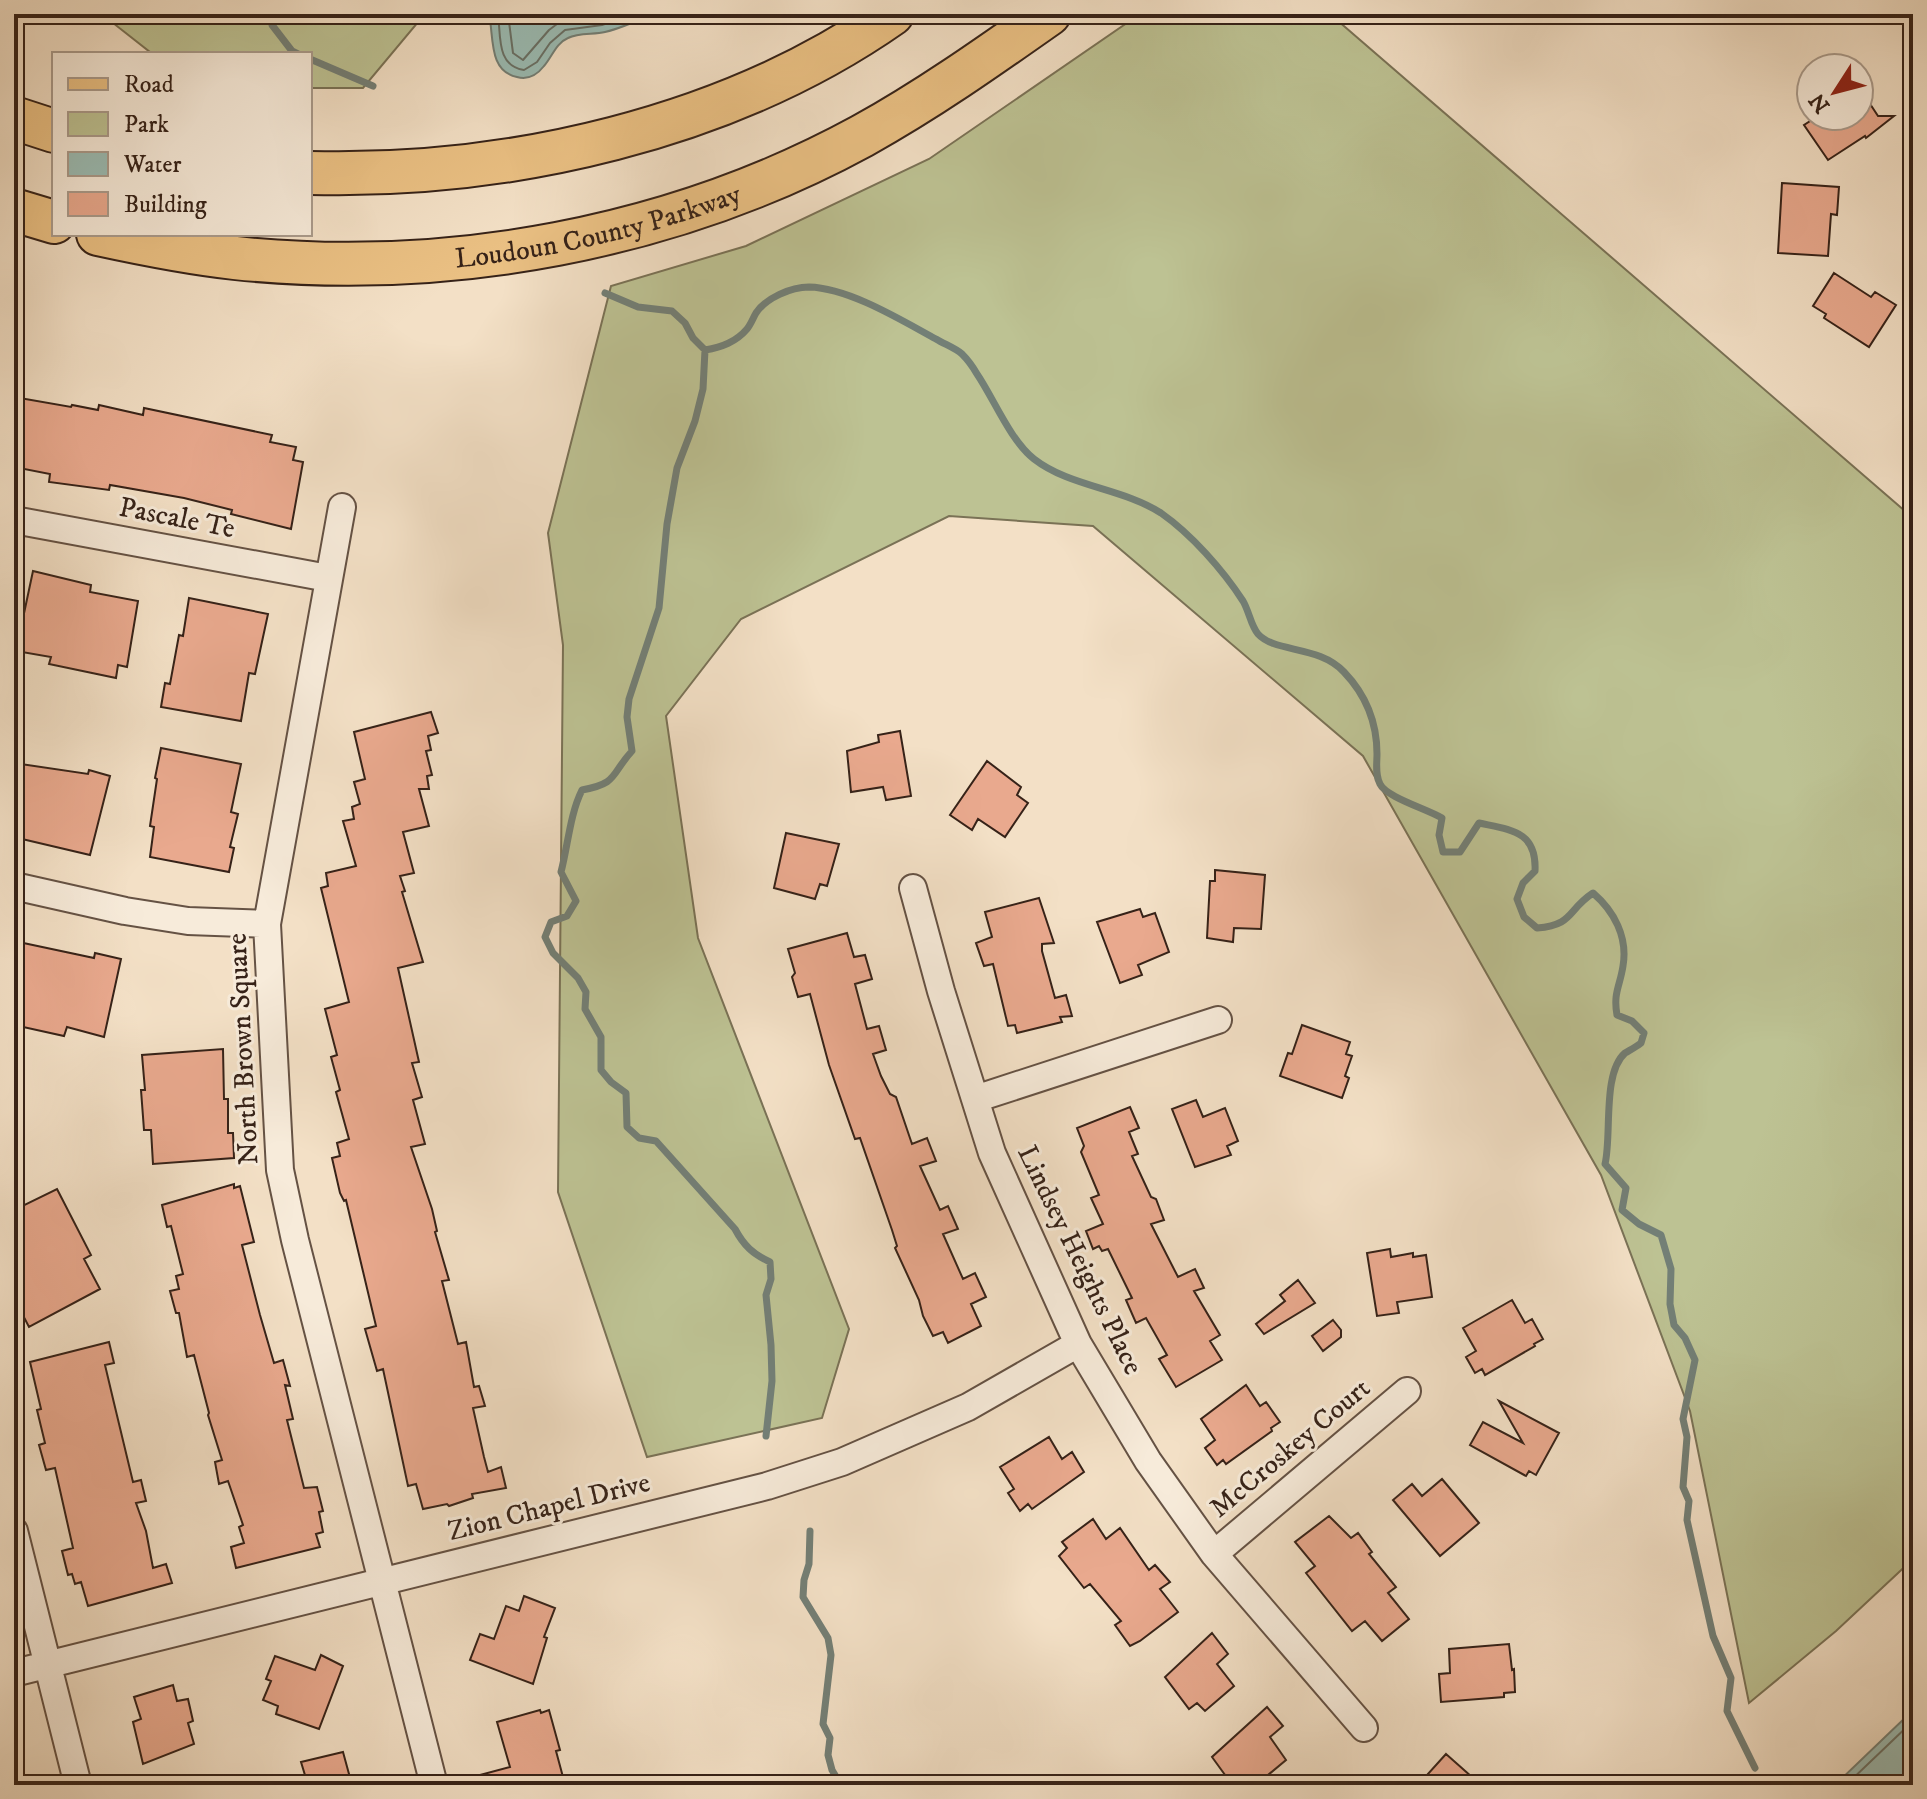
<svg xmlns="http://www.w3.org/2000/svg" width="1927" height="1799" font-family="'IM FELL DW Pica',serif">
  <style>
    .green { fill: #bdc293; stroke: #7a7256; stroke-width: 2 }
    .water { fill: #9bbdb5; stroke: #737f76; stroke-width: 2 }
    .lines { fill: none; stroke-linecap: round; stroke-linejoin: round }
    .shore { stroke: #687066; stroke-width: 2 }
    .stream { stroke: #737f76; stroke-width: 7 }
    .building { fill: #e9a98e; stroke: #362218; stroke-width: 2 }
    .minor-casing { stroke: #655244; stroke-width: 30 }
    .primary-casing { stroke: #362218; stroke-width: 46 }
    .minor { stroke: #f7ebda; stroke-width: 26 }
    .primary { stroke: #eac083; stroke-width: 42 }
    .labels { text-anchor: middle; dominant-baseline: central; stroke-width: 6; stroke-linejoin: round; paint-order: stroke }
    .street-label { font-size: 28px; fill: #362218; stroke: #f7ebda }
  </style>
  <rect width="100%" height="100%" fill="#f3e0c6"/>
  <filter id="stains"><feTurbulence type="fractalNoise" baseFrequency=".0025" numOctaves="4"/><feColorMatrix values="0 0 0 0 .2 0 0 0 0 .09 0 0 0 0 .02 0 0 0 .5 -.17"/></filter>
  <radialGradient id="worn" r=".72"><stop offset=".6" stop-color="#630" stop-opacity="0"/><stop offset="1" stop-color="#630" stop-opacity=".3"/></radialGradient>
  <path class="green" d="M 98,14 L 414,14 L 419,21 L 363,88 L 310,88 L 310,54 L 159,54 L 150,52 L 108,19 Z
    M 1140,14 L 1330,14 L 1913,518 L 1913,1559 L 1836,1631 L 1749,1703 L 1690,1411 L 1601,1175 L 1363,756 L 1093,526 L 949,516 L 741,619 L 666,716 L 698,938 L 849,1329 L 822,1418 L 647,1457 L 558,1192 L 563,645 L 548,533 L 611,286 L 746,246 L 929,159 Z"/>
  <path class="water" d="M 489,14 L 652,14 C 637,21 622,28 605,32 C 594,35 579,32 568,38 C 556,43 552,57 544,66 C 537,75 528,80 517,77 C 488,71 494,36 489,14 Z
    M 1913,1711 L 1913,1785 L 1835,1785 L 1908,1715 Z"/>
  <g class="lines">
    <path class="shore" d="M 498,14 C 501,35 496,66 524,70 L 537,62 L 550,43 L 565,30 L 602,25 L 633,14
      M 508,14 L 513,53 L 523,60 L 549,30 L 561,21 L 603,14
      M 1846,1785 L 1913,1721"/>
    <path class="stream" d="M 272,14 L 272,25 L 292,51 L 298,54
      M 310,59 L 373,86
      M 605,293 L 638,307 L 672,311 L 685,323 L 693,338 L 705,350 C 722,347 736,342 747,329 C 751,324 753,318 756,313 C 766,298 791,287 809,287 C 849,288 901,320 936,339 C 944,344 955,348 962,354 C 968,360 973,367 977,374 C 994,399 1010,440 1034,459 C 1070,487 1122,488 1161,513 C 1191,534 1223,570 1243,601 C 1249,611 1251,626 1258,634 C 1275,653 1319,645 1344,672 C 1366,695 1377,723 1377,754 C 1377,763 1375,775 1380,784 C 1386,797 1427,809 1442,818 L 1439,835 L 1443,852 L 1460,852 L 1479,823 C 1511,830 1537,831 1535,871 L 1523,883 L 1517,899 L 1524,917 L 1537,928 C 1574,925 1567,910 1593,893 C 1614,911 1628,937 1623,966 C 1620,986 1613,993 1617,1015 L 1632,1021 L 1644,1033 L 1641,1043 C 1636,1047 1630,1050 1625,1053 C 1602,1073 1612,1136 1605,1164 L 1626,1188 L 1622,1210 L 1639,1224 L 1661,1235 L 1671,1269 L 1670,1304 L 1674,1325 L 1685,1338 L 1695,1360 L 1683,1419 L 1687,1437 L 1683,1487 L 1689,1501 L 1687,1520 L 1713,1636 L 1731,1678 L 1727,1711 L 1755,1768
      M 705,350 L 703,389 L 695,421 L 677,468 L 667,524 L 659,608 L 629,699 L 627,717 L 632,751 C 610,775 619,783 582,790 C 570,814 568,845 561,872 L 576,901 L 567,916 L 551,922 L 545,937 L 553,953 L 578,978 L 586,992 L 585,1009 L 601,1037 L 601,1070 L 611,1082 L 626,1093 L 627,1127 L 639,1138 L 656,1141 L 735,1229 C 744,1246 753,1254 770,1262 L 771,1279 L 766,1295 L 771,1345 L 772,1381 L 766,1436
      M 810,1531 L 809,1564 L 804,1580 L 803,1597 L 828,1638 L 831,1655 L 823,1724 L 830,1738 L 828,1755 L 832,1770 L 841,1785"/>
  </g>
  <path class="building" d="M 1859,87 L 1878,116 L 1894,116 L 1866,138 L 1865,136 L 1828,160 L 1804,125 L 1818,116 L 1859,116 Z
    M 1782,183 L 1839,187 L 1837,215 L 1831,214 L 1828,256 L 1778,253 Z
    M 1834,273 L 1871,297 L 1875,292 L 1896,305 L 1869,347 L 1824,318 L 1826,314 L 1813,306 Z
    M 14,397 L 71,407 L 72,405 L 98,410 L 99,405 L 143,415 L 144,408 L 272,435 L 270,442 L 296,447 L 293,460 L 303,462 L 291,529 L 231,514 L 232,510 L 184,498 L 110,485 L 109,490 L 49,482 L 50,474 L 14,467 Z
    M 33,571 L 91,585 L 90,592 L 138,601 L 127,667 L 118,665 L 116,678 L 49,664 L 51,657 L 16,651 Z
    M 189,598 L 268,614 L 255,674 L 249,673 L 241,721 L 161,707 L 165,683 L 170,684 L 179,635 L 183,636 Z
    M 431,712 L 438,733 L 428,736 L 431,750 L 426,751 L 432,775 L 427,776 L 429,789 L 419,789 L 429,826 L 403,832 L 414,873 L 400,876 L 405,891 L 402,892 L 423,962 L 398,968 L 419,1062 L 412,1063 L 422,1097 L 413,1100 L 425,1144 L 411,1147 L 432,1209 L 437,1231 L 435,1232 L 449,1280 L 442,1281 L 458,1344 L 466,1342 L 474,1387 L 479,1386 L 485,1406 L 473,1408 L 484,1457 L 488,1472 L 501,1467 L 506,1488 L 472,1494 L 473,1498 L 449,1506 L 447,1504 L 423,1509 L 416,1484 L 408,1486 L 383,1369 L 377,1371 L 365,1329 L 376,1326 L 346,1200 L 344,1201 L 340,1193 L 332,1158 L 340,1156 L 337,1143 L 349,1139 L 336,1092 L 340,1090 L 331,1057 L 337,1055 L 325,1009 L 349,1002 L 321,888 L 328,886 L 326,873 L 356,866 L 343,821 L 354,819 L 352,807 L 360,804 L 354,782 L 365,779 L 354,732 Z
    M 900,731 L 911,796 L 886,800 L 883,787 L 851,792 L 847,751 L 879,742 L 878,735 Z
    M 161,748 L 241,764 L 231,812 L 238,814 L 230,847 L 234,848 L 229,872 L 150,857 L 154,827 L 150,826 L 157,779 L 155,778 Z
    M 987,761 L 1021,787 L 1017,795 L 1028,803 L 1005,837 L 978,819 L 972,830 L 950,815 Z
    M 14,763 L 88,774 L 89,770 L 110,776 L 90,855 L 22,839 L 23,836 L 14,833 Z
    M 786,833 L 839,844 L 827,886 L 820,884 L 815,899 L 774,888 Z
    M 1215,870 L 1265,875 L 1261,929 L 1234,928 L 1233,942 L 1207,938 L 1210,881 L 1215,881 Z
    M 1039,898 L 1054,943 L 1042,944 L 1042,951 L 1055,998 L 1066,995 L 1072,1016 L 1060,1017 L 1062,1022 L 1017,1033 L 1015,1025 L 1008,1026 L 993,964 L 984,966 L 976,943 L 992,937 L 985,912 Z
    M 1140,909 L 1143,917 L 1155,913 L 1169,952 L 1138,965 L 1142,975 L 1120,983 L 1097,922 Z
    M 847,933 L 854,957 L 865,955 L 872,979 L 855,984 L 867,1029 L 879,1026 L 886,1050 L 873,1054 L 881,1076 L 890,1094 L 896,1097 L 912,1144 L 927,1138 L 936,1161 L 920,1166 L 940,1210 L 948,1206 L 958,1229 L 943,1234 L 963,1279 L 975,1273 L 986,1297 L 971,1304 L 981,1326 L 948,1343 L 943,1332 L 933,1336 L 923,1316 L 919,1300 L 895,1248 L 897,1246 L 892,1230 L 860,1138 L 855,1139 L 829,1065 L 810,994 L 798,997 L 792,977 L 795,973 L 788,949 Z
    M 14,941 L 94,958 L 95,953 L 121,959 L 104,1037 L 67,1027 L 64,1036 L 14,1025 Z
    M 1302,1025 L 1350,1042 L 1346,1054 L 1352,1056 L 1345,1076 L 1349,1078 L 1342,1098 L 1280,1076 L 1288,1053 L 1292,1054 Z
    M 223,1049 L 224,1099 L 228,1099 L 228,1133 L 233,1133 L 234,1158 L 153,1164 L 151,1130 L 144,1130 L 141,1090 L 145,1090 L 142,1055 Z
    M 1196,1100 L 1203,1117 L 1225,1108 L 1238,1141 L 1227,1146 L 1231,1155 L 1195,1167 L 1172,1109 Z
    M 1130,1107 L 1139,1128 L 1129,1132 L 1138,1154 L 1132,1156 L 1151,1197 L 1156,1199 L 1164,1220 L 1151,1224 L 1178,1277 L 1195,1269 L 1204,1288 L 1194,1291 L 1220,1335 L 1210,1341 L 1222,1360 L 1176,1387 L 1159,1359 L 1167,1355 L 1146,1318 L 1136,1323 L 1126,1300 L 1132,1298 L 1108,1249 L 1102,1251 L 1099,1246 L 1093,1249 L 1086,1231 L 1103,1224 L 1091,1198 L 1099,1195 L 1081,1152 L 1084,1146 L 1077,1128 Z
    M 234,1184 L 234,1188 L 240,1186 L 254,1242 L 242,1245 L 260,1315 L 274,1363 L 283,1360 L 290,1386 L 285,1385 L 293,1419 L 287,1420 L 304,1488 L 317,1487 L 323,1511 L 319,1512 L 323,1532 L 316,1534 L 320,1547 L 236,1568 L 231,1547 L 244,1543 L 239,1527 L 243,1525 L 228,1481 L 219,1484 L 215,1462 L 222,1460 L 208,1415 L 209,1413 L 194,1355 L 187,1357 L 179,1313 L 176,1313 L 170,1291 L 179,1289 L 176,1276 L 183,1274 L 171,1226 L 167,1227 L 162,1205 Z
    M 57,1189 L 91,1255 L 84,1259 L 100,1289 L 29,1327 L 14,1298 L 14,1210 Z
    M 1390,1249 L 1391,1257 L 1413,1253 L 1413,1257 L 1426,1255 L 1432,1297 L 1397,1302 L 1399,1313 L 1377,1316 L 1367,1253 Z
    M 1298,1280 L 1315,1303 L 1264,1334 L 1256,1324 L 1285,1301 L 1280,1295 Z
    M 1512,1300 L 1525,1323 L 1532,1319 L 1543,1339 L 1534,1344 L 1535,1346 L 1485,1375 L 1482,1369 L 1475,1373 L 1466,1357 L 1476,1351 L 1463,1328 Z
    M 1333,1320 L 1341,1330 L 1341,1337 L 1323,1351 L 1312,1336 Z
    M 109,1342 L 114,1363 L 105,1365 L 114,1403 L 133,1482 L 141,1480 L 146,1501 L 136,1503 L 146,1531 L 153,1568 L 166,1564 L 172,1583 L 88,1606 L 81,1582 L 75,1584 L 72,1574 L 68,1575 L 62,1551 L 73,1548 L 55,1468 L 46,1470 L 39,1445 L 45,1443 L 37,1410 L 41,1409 L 30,1362 Z
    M 1246,1385 L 1260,1406 L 1266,1402 L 1280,1422 L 1271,1428 L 1272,1431 L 1226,1464 L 1223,1460 L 1217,1465 L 1205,1448 L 1215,1440 L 1201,1419 Z
    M 1499,1401 L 1559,1433 L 1536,1475 L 1529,1471 L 1526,1476 L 1470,1445 L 1483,1422 L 1523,1443 Z
    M 1049,1437 L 1062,1459 L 1072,1452 L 1084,1472 L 1032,1509 L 1028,1504 L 1020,1511 L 1008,1493 L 1014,1489 L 1000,1467 Z
    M 1442,1479 L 1479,1523 L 1440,1556 L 1393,1500 L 1412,1484 L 1422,1496 Z
    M 1329,1516 L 1351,1538 L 1358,1533 L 1372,1552 L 1369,1554 L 1396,1587 L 1388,1593 L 1409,1619 L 1382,1641 L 1365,1621 L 1352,1631 L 1306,1573 L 1315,1566 L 1295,1542 Z
    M 1093,1519 L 1106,1539 L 1120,1528 L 1149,1570 L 1155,1565 L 1170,1582 L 1160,1589 L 1178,1612 L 1140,1641 L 1130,1646 L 1115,1625 L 1121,1621 L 1090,1584 L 1084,1588 L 1059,1556 L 1067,1548 L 1062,1542 Z
    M 524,1596 L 555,1608 L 544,1637 L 547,1638 L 533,1684 L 470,1660 L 480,1634 L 494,1639 L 506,1606 L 519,1611 Z
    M 1212,1633 L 1228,1654 L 1217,1664 L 1234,1686 L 1205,1711 L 1197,1703 L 1189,1709 L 1165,1677 Z
    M 1509,1644 L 1512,1670 L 1514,1669 L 1515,1692 L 1504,1693 L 1504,1697 L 1441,1702 L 1439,1674 L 1450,1673 L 1449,1649 Z
    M 321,1655 L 343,1666 L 319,1729 L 276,1714 L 278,1706 L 263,1700 L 271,1681 L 266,1679 L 275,1656 L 315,1670 Z
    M 173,1685 L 177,1701 L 188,1699 L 193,1721 L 188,1723 L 194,1744 L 143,1764 L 133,1722 L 141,1719 L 134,1697 Z
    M 1267,1707 L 1283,1726 L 1270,1737 L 1286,1760 L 1256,1785 L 1237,1785 L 1231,1777 L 1228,1779 L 1212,1757 Z
    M 540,1710 L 541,1713 L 549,1710 L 560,1750 L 556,1751 L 563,1777 L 533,1785 L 466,1785 L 465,1779 L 510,1767 L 497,1722 Z
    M 343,1752 L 352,1785 L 308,1785 L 301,1762 Z
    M 1446,1754 L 1481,1785 L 1418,1785 Z"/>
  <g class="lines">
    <defs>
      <path id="minor" d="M 342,507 L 267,924 L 280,1170 L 295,1240 L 434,1785
        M 14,520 L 328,578
        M 14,886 L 125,911 L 188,921 L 267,924
        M 913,888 L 941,991 L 992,1153 L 1078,1344 L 1148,1461 L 1214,1554 L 1364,1728
        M 975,1099 L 1218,1020
        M 14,1531 L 78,1785
        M 1214,1554 L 1407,1391
        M 14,1673 L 767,1486 L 842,1462 L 968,1407 L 1078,1344"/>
      <g id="primary">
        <path d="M 14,118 L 54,131"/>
        <path d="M 310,173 C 508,178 728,129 892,14"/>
        <path d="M 14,210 L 54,222"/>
        <path id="s1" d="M 98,234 C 144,244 189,253 235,258 C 448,280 673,239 862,136 C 927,100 988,57 1049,14"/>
      </g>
    </defs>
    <use href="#minor" class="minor-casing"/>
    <use href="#primary" class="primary-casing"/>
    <use href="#minor" class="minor"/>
    <use href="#primary" class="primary"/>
  </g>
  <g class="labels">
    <g class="street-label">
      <text stroke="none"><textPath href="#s1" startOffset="506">Loudoun County Parkway</textPath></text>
      <text transform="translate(177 518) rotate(11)">Pascale Te</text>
      <text transform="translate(243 1049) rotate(-93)">North Brown Square</text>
      <text transform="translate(1080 1260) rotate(64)">Lindsey Heights Place</text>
      <text transform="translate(1290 1448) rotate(-40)">McCroskey Court</text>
      <text transform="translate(549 1507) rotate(-14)">Zion Chapel Drive</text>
    </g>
  </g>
  <rect width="1927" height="1799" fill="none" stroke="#f3e0c6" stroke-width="48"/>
  <rect x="16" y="16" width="1895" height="1767" fill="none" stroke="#362218" stroke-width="4"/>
  <rect x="24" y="24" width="1879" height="1751" fill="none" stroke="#362218" stroke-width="2"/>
  <rect x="52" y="52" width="260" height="184" fill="#f7ebda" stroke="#aa9b8c" stroke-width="2"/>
  <rect x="68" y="78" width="40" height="12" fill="#eac083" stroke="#aa9b8c" stroke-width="2"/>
  <text x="124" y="92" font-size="24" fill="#362218">Road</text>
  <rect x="68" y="112" width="40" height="24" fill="#bdc293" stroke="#aa9b8c" stroke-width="2"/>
  <text x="124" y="132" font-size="24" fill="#362218">Park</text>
  <rect x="68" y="152" width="40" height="24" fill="#9bbdb5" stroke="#aa9b8c" stroke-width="2"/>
  <text x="124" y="172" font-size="24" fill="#362218">Water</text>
  <rect x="68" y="192" width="40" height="24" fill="#e9a98e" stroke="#aa9b8c" stroke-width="2"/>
  <text x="124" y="212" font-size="24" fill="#362218">Building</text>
  <g transform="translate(1835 92) rotate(234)"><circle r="38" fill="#f7ebda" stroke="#aa9b8c" stroke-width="2"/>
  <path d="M0-6L14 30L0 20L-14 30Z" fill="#8f2418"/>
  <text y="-12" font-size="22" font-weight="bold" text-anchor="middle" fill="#362218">N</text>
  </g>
  <rect width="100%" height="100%" filter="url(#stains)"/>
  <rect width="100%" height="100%" fill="url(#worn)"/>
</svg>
